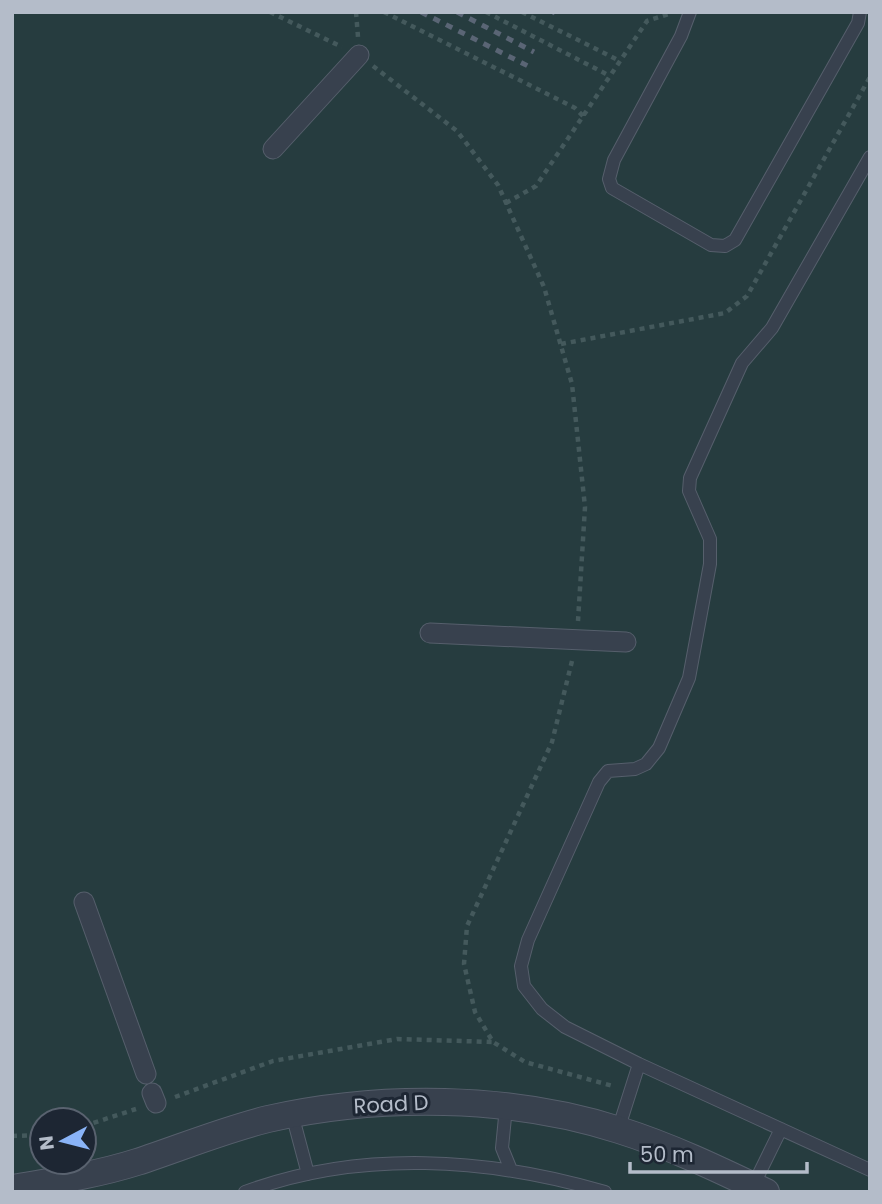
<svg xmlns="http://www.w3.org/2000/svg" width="882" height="1204" font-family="Poppins,sans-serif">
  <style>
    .green { fill: #263c3f; fill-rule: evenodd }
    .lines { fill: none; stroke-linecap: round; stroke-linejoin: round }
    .service-casing { stroke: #565f6c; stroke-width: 14 }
    .pedestrian-casing { stroke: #565f6c; stroke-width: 21 }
    .minor-casing { stroke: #565f6c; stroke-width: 28 }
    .path { stroke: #44595c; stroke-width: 4.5; stroke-dasharray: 5 5; stroke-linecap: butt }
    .service { stroke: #38414e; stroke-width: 12 }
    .pedestrian { stroke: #38414e; stroke-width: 19 }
    .minor { stroke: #38414e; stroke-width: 26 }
    .rail { stroke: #5a6575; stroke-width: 5; stroke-dasharray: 7 7; stroke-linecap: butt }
    .labels { text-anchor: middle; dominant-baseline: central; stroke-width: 6; stroke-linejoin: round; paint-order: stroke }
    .street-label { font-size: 21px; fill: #b4bcc9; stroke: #1d2633 }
  </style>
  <rect width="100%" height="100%" fill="#242f3e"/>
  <path class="green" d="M 12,12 L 870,12 L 870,1192 L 12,1192 ZM 42,1120 L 84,1120 L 84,1162 L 42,1162 Z"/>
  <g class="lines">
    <defs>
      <path id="service" d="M 690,12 L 681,36 L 614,160 L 609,179 L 612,188 L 711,245 L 725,246 L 735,240 L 858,23 L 860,12
        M 870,157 L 772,328 L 742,363 L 690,478 L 689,491 L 710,539 L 710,564 L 689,678 L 659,748 L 646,764 L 635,769 L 608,771 L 599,782 L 528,940 L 521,966 L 524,986 L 542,1009 L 565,1027 L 639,1064 L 870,1170
        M 506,1107 L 502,1148 L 511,1170
        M 292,1114 L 308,1174
        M 618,1130 L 639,1064
        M 752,1188 L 781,1129
        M 245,1192 C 361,1149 489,1158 605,1192"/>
      <path id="pedestrian" d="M 273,149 L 359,55
        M 430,633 L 626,642
        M 84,902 L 146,1074
        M 152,1093 L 156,1103"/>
      <path id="minor" d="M 12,1188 C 54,1181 96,1175 137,1162 C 180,1148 223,1130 268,1119 C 380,1094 510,1095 619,1130 C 670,1146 718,1169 766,1192"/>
    </defs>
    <use href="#service" class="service-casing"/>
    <use href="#pedestrian" class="pedestrian-casing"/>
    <use href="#minor" class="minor-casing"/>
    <path class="path" d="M 270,12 L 342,47
      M 356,12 L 358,37
      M 384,12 L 575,108 L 583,116
      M 486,12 L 610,76
      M 522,12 L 620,61
      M 373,66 L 457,131 L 498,185 L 544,287 L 572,384 L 585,507 L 578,621
      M 506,203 L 536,186 L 647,21 L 672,13
      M 561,344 L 725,313 L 747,296 L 870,77
      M 572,661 L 552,742 L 467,926 L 464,964 L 475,1012 L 493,1042 L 525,1062 L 613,1086
      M 175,1097 L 273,1061 L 397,1039 L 493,1042
      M 84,1126 L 136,1109
      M 12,1136 L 42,1135"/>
    <use href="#service" class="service"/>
    <use href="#pedestrian" class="pedestrian"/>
    <use href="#minor" class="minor"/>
    <path class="rail" d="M 421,12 L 528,66
      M 457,12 L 534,52
      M 553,12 L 555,13"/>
  </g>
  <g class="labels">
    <g class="street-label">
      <text transform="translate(391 1104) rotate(-3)">Road D</text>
    </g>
  </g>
  <rect width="882" height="1204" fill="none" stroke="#b4bcc9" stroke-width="28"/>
  <g transform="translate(63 1141) rotate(263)"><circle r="33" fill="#1d2633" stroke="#59626f" stroke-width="2"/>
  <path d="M0-5L12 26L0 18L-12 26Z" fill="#8ab4f8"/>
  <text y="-10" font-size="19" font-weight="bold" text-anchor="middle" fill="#b4bcc9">N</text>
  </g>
  <path d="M630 1162v10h177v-10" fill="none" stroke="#b4bcc9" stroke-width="3.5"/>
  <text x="640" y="1162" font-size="21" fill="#b4bcc9" stroke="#1d2633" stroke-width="5" paint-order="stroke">50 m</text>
</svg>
